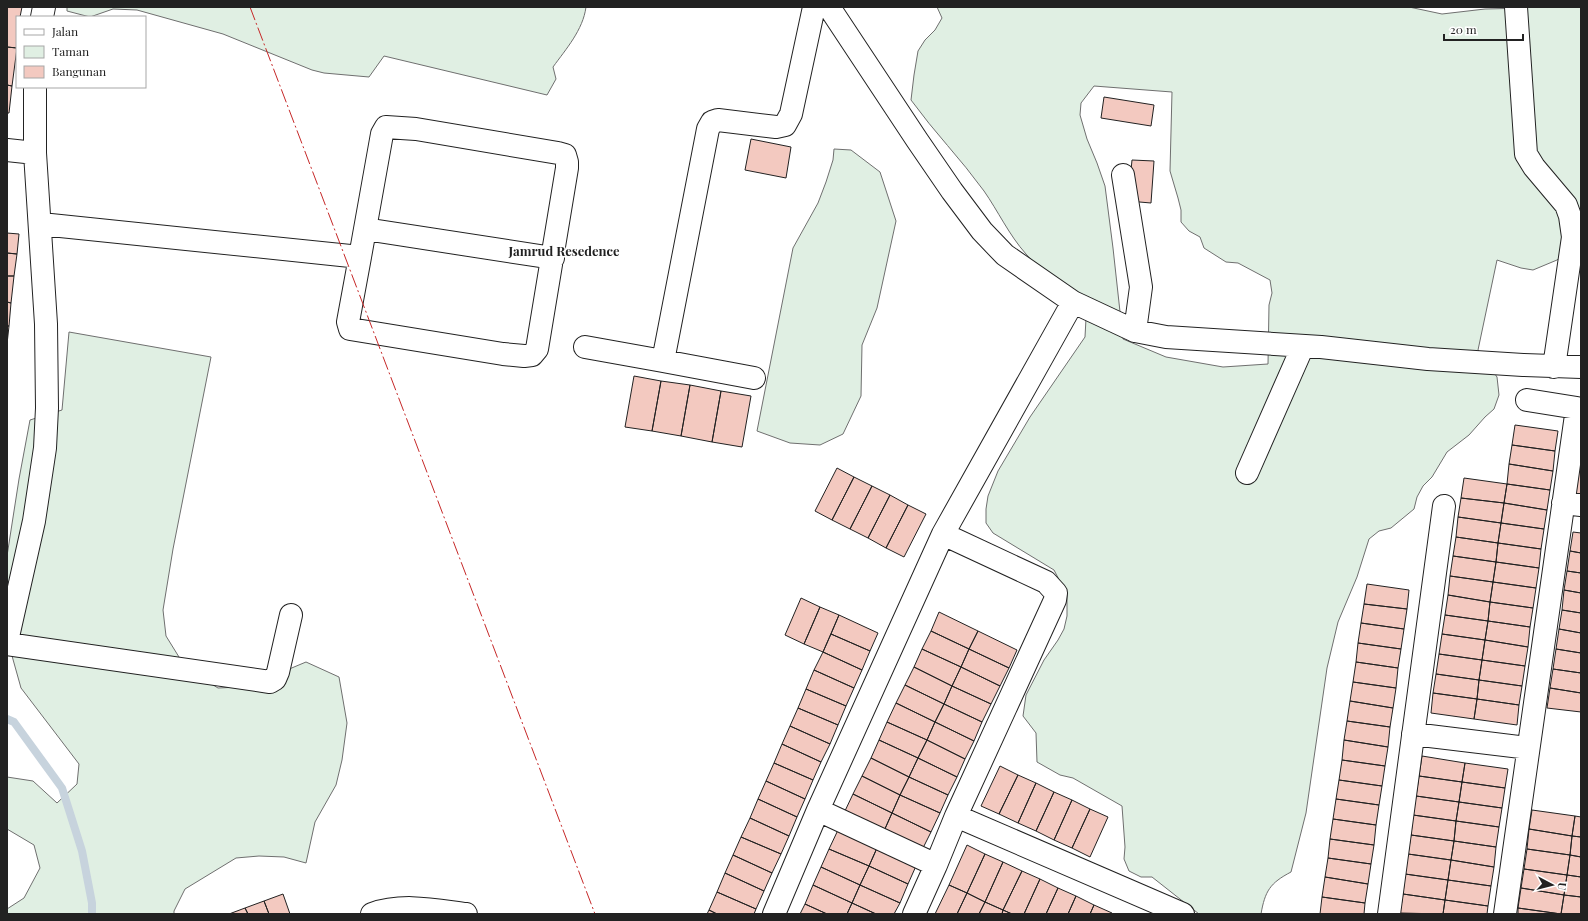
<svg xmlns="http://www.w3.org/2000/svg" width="1588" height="921" font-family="'Playfair Display',serif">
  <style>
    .green { fill: #e0efe3; stroke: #6f6f6f; fill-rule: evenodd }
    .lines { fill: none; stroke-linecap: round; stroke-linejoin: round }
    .stream { stroke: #c7d3dd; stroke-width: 8 }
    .building { fill: #f3c9c0; stroke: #222 }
    .minor-casing { stroke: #222; stroke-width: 24 }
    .minor { stroke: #fff; stroke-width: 22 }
    .power { stroke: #c62828; stroke-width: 1; stroke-dasharray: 14 3 2 3; stroke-linecap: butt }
    .labels { text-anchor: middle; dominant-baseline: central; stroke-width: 3; stroke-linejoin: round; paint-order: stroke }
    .neighbourhood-label { font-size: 13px; font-weight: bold; fill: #222; stroke: #fff }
  </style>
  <rect width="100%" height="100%" fill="#fff"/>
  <path class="green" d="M 67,7 L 586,7 C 583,30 566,49 553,67 L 556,79 L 547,95 L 384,56 L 369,77 L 324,73 L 312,70 L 223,34 L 137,10 L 113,9 L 90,17 L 67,11 Z
    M 937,7 L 1409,7 L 1442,14 L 1485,9 L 1527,8 L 1528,7 L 1581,7 L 1581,238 L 1557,260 L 1533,270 L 1521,268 L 1497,260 L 1478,350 L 1497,377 L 1499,395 L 1494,409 L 1485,417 L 1469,435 L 1447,452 L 1432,477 L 1423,486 L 1417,497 L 1414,509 L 1391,528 L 1379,531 L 1369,539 L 1357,577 L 1338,622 L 1327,668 L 1306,813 L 1291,872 C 1270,883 1265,891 1261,914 L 1199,914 L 1152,877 L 1141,877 L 1129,871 L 1124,859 L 1125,847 L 1122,806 L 1073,778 L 1060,775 L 1037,762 L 1036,733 L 1023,716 L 1026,695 L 1044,660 L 1058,640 L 1064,629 L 1067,616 L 1067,595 L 1054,570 L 993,533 L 986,523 L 986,509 L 988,496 L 998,471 L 1030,417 L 1085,337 L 1087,300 C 1067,286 1042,273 1026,254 C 1009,235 998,211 984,191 C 961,159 934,132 911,100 L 914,75 L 918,51 L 925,40 L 935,30 L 942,18 ZM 1094,86 L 1172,92 L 1170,171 L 1178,198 L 1181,210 L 1181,222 L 1189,231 L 1200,237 L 1204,248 L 1226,262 L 1238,263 L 1270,280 L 1272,293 L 1269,305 L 1268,364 L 1223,367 L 1166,357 L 1123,339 L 1113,248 L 1105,186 L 1097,163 L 1087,139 L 1080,115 L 1081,103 Z
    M 834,149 L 851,150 L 880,172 L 896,221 L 877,308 L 862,345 L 861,396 L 843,434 L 820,445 L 790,443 L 757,431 L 793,248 L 818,203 L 826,182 L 833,160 Z
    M 69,332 L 211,357 L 173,549 L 163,610 L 166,636 L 179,657 L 197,675 L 218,688 L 240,687 L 263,680 L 306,662 L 339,677 L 347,723 L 342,760 L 336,785 L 315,822 L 306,863 L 284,857 L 259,856 L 236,858 L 185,889 L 174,911 L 174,914 L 7,914 L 7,909 L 24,898 L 40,868 L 34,845 L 7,829 L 7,777 L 33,781 L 57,803 L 77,784 L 79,764 L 21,688 L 7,638 L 7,556 L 19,479 L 30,420 L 62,410 Z"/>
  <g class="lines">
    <path class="stream" d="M 7,719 L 14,722 L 62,788 L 82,851 L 92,903 L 92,914"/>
  </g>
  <path class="building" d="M 7,7 L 22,7 L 20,17 L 17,17 L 17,48 L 7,47 Z
    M 7,47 L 17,48 L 12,86 L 7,85 Z
    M 7,85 L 12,86 L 9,113 L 7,113 Z
    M 1104,97 L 1154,105 L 1151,126 L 1101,118 Z
    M 751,139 L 791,147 L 786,178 L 745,170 Z
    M 1132,160 L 1154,161 L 1151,203 L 1128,201 Z
    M 7,233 L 19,234 L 17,254 L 7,253 Z
    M 7,253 L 17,254 L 14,276 L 7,276 Z
    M 7,276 L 14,276 L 11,303 L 7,302 Z
    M 7,302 L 11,303 L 9,326 L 7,326 Z
    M 7,326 L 9,326 L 7,344 Z
    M 634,376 L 661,381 L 652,431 L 625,427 Z
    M 661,381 L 690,385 L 681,436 L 652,431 Z
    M 690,385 L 721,391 L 712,442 L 681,436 Z
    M 721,391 L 751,396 L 742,447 L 712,442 Z
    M 1515,425 L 1558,431 L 1555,451 L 1512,445 Z
    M 1512,445 L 1555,451 L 1553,471 L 1509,464 Z
    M 1581,453 L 1581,497 L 1574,496 Z
    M 1509,464 L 1553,471 L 1550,490 L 1507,484 Z
    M 837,468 L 854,477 L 832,520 L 815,511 Z
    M 854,477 L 872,486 L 850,529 L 832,520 Z
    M 1464,478 L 1507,484 L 1504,503 L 1461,498 Z
    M 1507,484 L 1550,490 L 1547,510 L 1504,503 Z
    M 872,486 L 890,495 L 868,538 L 850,529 Z
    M 890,495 L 908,505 L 886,548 L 868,538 Z
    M 1461,498 L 1504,503 L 1501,523 L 1458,517 Z
    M 1504,503 L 1547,510 L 1544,529 L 1501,523 Z
    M 908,505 L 926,514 L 904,557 L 886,548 Z
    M 1458,517 L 1501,523 L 1498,543 L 1456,537 Z
    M 1501,523 L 1544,529 L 1541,549 L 1498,543 Z
    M 1573,532 L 1581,533 L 1581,553 L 1570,551 Z
    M 1456,537 L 1498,543 L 1496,562 L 1453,556 Z
    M 1498,543 L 1541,549 L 1539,568 L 1496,562 Z
    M 1570,551 L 1581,553 L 1581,573 L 1567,571 Z
    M 1453,556 L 1496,562 L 1493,582 L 1450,576 Z
    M 1496,562 L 1539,568 L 1536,588 L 1493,582 Z
    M 1567,571 L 1581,573 L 1581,593 L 1564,590 Z
    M 1450,576 L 1493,582 L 1490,602 L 1448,595 Z
    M 1493,582 L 1536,588 L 1533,608 L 1490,602 Z
    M 1367,584 L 1409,590 L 1407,609 L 1364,604 Z
    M 1564,590 L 1581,593 L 1581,613 L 1562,610 Z
    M 1448,595 L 1490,602 L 1488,621 L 1445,615 Z
    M 801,598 L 820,607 L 804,644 L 785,635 Z
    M 1490,602 L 1533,608 L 1530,627 L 1488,621 Z
    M 1364,604 L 1407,609 L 1404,629 L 1361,623 Z
    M 820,607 L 839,615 L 823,652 L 804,644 Z
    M 1562,610 L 1581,613 L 1581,633 L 1559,629 Z
    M 939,612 L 978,631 L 969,649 L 931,631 Z
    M 839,615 L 878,633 L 870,651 L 831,634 Z
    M 1445,615 L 1488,621 L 1485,640 L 1442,634 Z
    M 1488,621 L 1530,627 L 1528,647 L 1485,640 Z
    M 1361,623 L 1404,629 L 1401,649 L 1358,643 Z
    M 1559,629 L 1581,633 L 1581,653 L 1556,649 Z
    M 931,631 L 969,649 L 961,667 L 922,649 Z
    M 978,631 L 1017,650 L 1009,668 L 969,649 Z
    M 831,634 L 870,651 L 862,670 L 823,652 Z
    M 1442,634 L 1485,640 L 1482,660 L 1439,654 Z
    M 1485,640 L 1528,647 L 1525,666 L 1482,660 Z
    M 1358,643 L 1401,649 L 1398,668 L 1356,662 Z
    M 922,649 L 961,667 L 952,686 L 914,667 Z
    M 969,649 L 1009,668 L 1000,686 L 961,667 Z
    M 1556,649 L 1581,653 L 1581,673 L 1553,669 Z
    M 823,652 L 862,670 L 854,688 L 814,670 Z
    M 1439,654 L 1482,660 L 1479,680 L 1436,674 Z
    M 1482,660 L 1525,666 L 1522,686 L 1479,680 Z
    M 1356,662 L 1398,668 L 1396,688 L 1353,682 Z
    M 914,667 L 952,686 L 944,704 L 905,685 Z
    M 961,667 L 1000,686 L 991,704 L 952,686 Z
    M 1553,669 L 1581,673 L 1581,693 L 1550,688 Z
    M 814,670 L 854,688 L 846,706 L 806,689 Z
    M 1436,674 L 1479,680 L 1477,699 L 1433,693 Z
    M 1479,680 L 1522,686 L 1519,705 L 1477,699 Z
    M 1353,682 L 1396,688 L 1393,708 L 1350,701 Z
    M 905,685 L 944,704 L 935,722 L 896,703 Z
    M 952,686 L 991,704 L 982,722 L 944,704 Z
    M 1550,688 L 1581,693 L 1581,712 L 1547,708 Z
    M 806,689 L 846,706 L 838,725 L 798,708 Z
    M 1433,693 L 1477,699 L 1474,719 L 1431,713 Z
    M 1477,699 L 1519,705 L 1517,725 L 1474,719 Z
    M 1350,701 L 1393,708 L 1390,727 L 1347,721 Z
    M 896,703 L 935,722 L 927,740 L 887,722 Z
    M 944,704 L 982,722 L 974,741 L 935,722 Z
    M 798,708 L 838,725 L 830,744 L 790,726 Z
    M 1347,721 L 1390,727 L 1388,747 L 1344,740 Z
    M 887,722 L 927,740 L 918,758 L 879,740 Z
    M 935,722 L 974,741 L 965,759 L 927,740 Z
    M 790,726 L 830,744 L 821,762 L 782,744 Z
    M 879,740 L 918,758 L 909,777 L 871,758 Z
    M 927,740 L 965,759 L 957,777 L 918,758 Z
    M 1344,740 L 1388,747 L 1385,766 L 1342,760 Z
    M 782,744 L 821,762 L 813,780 L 774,763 Z
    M 1422,756 L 1465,763 L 1462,782 L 1419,776 Z
    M 871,758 L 909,777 L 900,795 L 862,776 Z
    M 918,758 L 957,777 L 948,795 L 909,777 Z
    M 1342,760 L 1385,766 L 1382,786 L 1339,780 Z
    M 774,763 L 813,780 L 805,799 L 766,781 Z
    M 1465,763 L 1508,769 L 1505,788 L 1462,782 Z
    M 1000,766 L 1018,775 L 999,814 L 981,806 Z
    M 1018,775 L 1036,783 L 1018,823 L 999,814 Z
    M 862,776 L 900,795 L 892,813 L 853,794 Z
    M 1419,776 L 1462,782 L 1459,802 L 1416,796 Z
    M 909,777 L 948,795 L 940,813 L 900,795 Z
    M 1339,780 L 1382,786 L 1379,805 L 1336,799 Z
    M 766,781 L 805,799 L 797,817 L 758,799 Z
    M 1462,782 L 1505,788 L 1502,808 L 1459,802 Z
    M 1036,783 L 1054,792 L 1036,831 L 1018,823 Z
    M 1054,792 L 1072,800 L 1054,840 L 1036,831 Z
    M 853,794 L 892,813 L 884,831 L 844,813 Z
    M 900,795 L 940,813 L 931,832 L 892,813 Z
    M 1416,796 L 1459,802 L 1456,821 L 1413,815 Z
    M 758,799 L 797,817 L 789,836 L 750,818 Z
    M 1336,799 L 1379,805 L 1376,825 L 1333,819 Z
    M 1072,800 L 1090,809 L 1072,848 L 1054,840 Z
    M 1459,802 L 1502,808 L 1499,827 L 1456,821 Z
    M 1090,809 L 1108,817 L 1090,857 L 1072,848 Z
    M 1532,810 L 1575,816 L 1572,836 L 1529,829 Z
    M 892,813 L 931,832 L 922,850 L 884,831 Z
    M 1413,815 L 1456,821 L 1454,841 L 1411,835 Z
    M 1575,816 L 1581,817 L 1581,837 L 1572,836 Z
    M 750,818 L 789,836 L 781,854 L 741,837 Z
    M 1333,819 L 1376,825 L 1374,845 L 1330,839 Z
    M 1456,821 L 1499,827 L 1496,847 L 1454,841 Z
    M 1529,829 L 1572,836 L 1570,855 L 1527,849 Z
    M 838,830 L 877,848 L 869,866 L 829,849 Z
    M 1411,835 L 1454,841 L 1451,860 L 1408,854 Z
    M 1572,836 L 1581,837 L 1581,857 L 1570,855 Z
    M 741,837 L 781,854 L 772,873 L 733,855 Z
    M 1330,839 L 1374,845 L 1371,864 L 1328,858 Z
    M 1454,841 L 1496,847 L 1494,867 L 1451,860 Z
    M 967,845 L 985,854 L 967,893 L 949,885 Z
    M 877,848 L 916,866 L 908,884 L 869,866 Z
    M 829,849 L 869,866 L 860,885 L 821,867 Z
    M 1527,849 L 1570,855 L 1567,875 L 1524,869 Z
    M 985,854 L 1003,862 L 985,902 L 967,893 Z
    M 1408,854 L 1451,860 L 1448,880 L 1405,874 Z
    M 733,855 L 772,873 L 764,891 L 725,873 Z
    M 1570,855 L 1581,857 L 1581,877 L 1567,875 Z
    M 1328,858 L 1371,864 L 1368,884 L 1325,877 Z
    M 1451,860 L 1494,867 L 1491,886 L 1448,880 Z
    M 1003,862 L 1022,871 L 1003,910 L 985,902 Z
    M 869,866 L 908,884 L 900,903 L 860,885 Z
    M 821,867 L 860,885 L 852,903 L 813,885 Z
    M 1524,869 L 1567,875 L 1564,895 L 1521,888 Z
    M 1022,871 L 1040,879 L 1024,914 L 1012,914 L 1003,910 Z
    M 725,873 L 764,891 L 756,909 L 717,892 Z
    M 1405,874 L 1448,880 L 1445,900 L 1403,894 Z
    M 1567,875 L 1581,877 L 1581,897 L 1564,895 Z
    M 1325,877 L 1368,884 L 1365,903 L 1322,897 Z
    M 1040,879 L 1058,888 L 1046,914 L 1024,914 Z
    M 1448,880 L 1491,886 L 1488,906 L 1445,900 Z
    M 813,885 L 852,903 L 847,914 L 827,914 L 805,904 Z
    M 860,885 L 900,903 L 894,914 L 876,914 L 852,903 Z
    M 949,885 L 967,893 L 957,914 L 935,914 Z
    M 1058,888 L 1076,896 L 1068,914 L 1046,914 Z
    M 1521,888 L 1564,895 L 1561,914 L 1518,908 Z
    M 717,892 L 756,909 L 754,914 L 717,914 L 709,910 Z
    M 967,893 L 985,902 L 979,914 L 957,914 Z
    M 283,894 L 290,914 L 269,914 L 264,901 Z
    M 1403,894 L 1445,900 L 1443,914 L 1400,913 Z
    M 1564,895 L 1581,897 L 1581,914 L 1561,914 Z
    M 1076,896 L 1094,905 L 1090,914 L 1068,914 Z
    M 1322,897 L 1365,903 L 1364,914 L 1320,914 Z
    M 1445,900 L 1488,906 L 1487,914 L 1443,914 Z
    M 264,901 L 269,914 L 248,914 L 245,908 Z
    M 985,902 L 1003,910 L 1002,914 L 979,914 Z
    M 852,903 L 876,914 L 847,914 Z
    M 805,904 L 827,914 L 800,914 Z
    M 1094,905 L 1112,913 L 1112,914 L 1090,914 Z
    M 245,908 L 248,914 L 229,914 Z
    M 1518,908 L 1561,914 L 1518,914 Z
    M 709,910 L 717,914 L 707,914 Z
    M 1003,910 L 1012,914 L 1002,914 Z"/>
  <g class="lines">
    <defs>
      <path id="minor" d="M 829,7 L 917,140 L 952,191 L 982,231 L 1005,255 L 1073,302 L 1135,331 L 1166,337 L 1321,347 L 1428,359 L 1523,365 L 1581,367
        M 1516,7 L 1526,154 L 1534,167 L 1566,205 L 1570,216 L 1573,237 L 1554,367
        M 42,17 L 44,7
        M 7,150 L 35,153
        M 1123,175 L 1141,287 L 1135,331
        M 41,224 L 360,257 L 382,134 L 386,127 L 416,129 L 558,153 L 565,155 L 567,162 L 567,168 L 537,349 L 532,355 L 524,356 L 503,354 L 350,329 L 348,322 L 360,257
        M 365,229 L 553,258
        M 585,347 L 663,361
        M 754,378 L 663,361 L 708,129 L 712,122 L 718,120 L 776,127 L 785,125 L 791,114 L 814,7
        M 1247,473 L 1303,346
        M 1563,503 L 1581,505
        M 7,641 L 34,521 L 45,448 L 47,408 L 46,324 L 35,153 L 35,87
        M 7,644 L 270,682 L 275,679 L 278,672 L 291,615
        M 1413,734 L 1528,748
        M 818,810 L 936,865
        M 956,816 L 1183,914
        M 372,914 C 402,903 435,910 466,914
        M 774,914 L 818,810 L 943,534 L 1073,302
        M 914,914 L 936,865 L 956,816 L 1055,600 L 1056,593 L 1046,582 L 943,534
        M 1389,914 L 1444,506
        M 1505,914 L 1577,408 L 1527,400"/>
    </defs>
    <use href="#minor" class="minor-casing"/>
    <use href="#minor" class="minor"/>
    <path class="power" d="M 250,7 L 595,914"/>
  </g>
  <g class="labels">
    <g class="neighbourhood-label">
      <text x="564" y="250">Jamrud Resedence</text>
    </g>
  </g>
  <rect width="1588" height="921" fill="none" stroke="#222222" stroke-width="16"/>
  <rect x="16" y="16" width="130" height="72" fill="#ffffff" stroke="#a7a7a7"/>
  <rect x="24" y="29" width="20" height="6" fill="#ffffff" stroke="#a7a7a7"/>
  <text x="52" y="36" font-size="12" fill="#222222">Jalan</text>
  <rect x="24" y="46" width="20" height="12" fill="#e0efe3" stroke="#a7a7a7"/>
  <text x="52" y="56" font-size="12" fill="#222222">Taman</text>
  <rect x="24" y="66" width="20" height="12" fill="#f3c9c0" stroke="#a7a7a7"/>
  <text x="52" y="76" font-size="12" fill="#222222">Bangunan</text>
  <g transform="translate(1552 885) rotate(97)" stroke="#ffffff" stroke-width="3" paint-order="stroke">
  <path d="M0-3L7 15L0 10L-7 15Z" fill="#222222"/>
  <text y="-6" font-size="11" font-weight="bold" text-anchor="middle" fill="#222222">U</text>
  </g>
  <path d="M1444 34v6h79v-6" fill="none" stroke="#222222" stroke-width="2"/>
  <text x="1450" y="34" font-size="12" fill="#222222" stroke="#ffffff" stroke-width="3" paint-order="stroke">20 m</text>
</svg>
